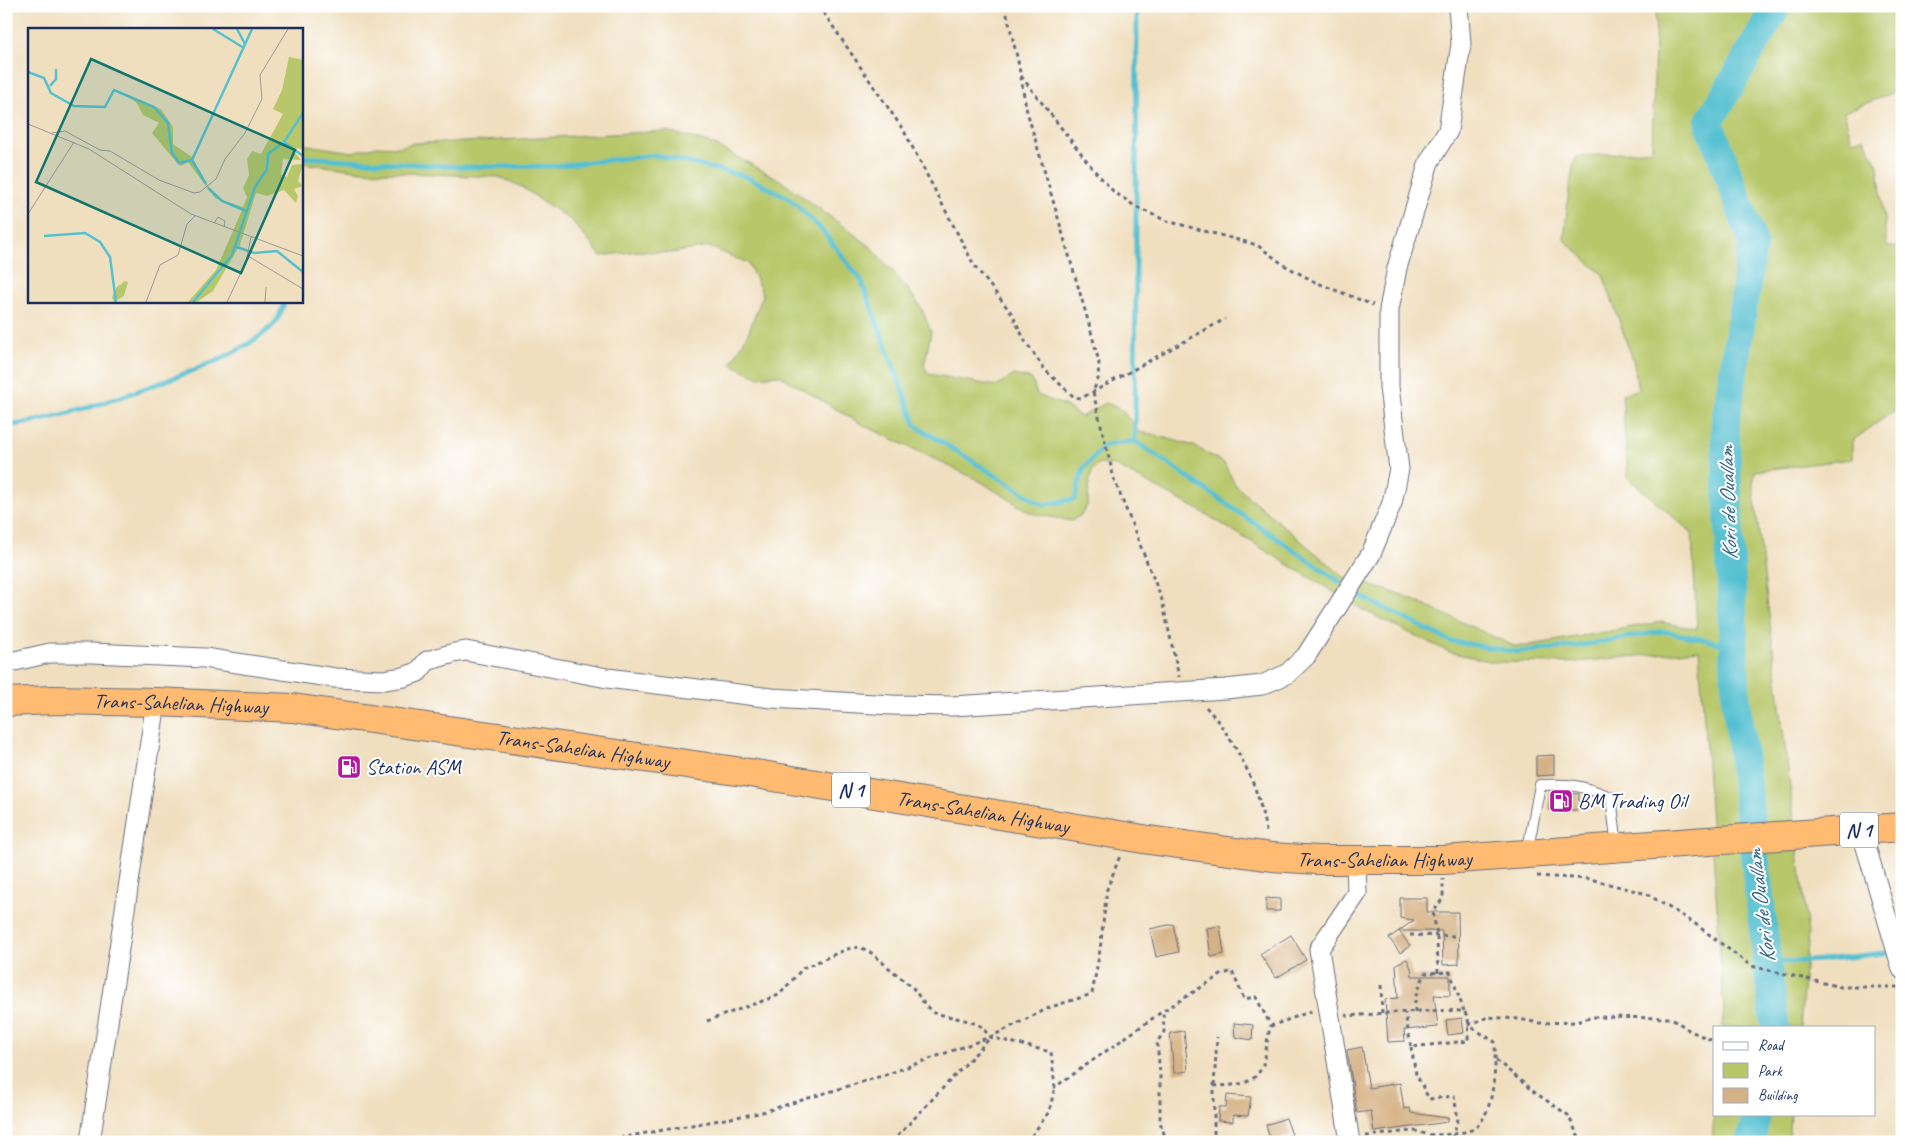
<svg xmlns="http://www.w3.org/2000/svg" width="1908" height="1148" font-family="Caveat,sans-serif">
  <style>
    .green { fill: #b7c769; stroke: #697b64 }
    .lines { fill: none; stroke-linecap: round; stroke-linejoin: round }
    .stream { stroke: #55c0d0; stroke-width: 5 }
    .river { stroke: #55c0d0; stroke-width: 29 }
    .building { fill: #d5b285 }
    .lane-casing { stroke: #666d80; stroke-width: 12 }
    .street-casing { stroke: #666d80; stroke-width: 21 }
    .highway-casing { stroke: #666d80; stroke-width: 30 }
    .path { stroke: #666d80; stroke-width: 3; stroke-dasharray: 4 4; stroke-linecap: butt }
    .lane { stroke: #fff; stroke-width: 10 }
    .street { stroke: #fff; stroke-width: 19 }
    .highway { stroke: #ffbb71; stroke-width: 28 }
    .labels { text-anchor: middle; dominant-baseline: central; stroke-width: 4; stroke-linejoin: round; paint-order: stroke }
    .shield { fill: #fff; stroke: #5f6d8e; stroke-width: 1 }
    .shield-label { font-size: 20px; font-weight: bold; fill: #1b2f5e }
    .street-label { font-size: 21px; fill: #1b2f5e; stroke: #fff }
    .poi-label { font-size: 21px; fill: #1b2f5e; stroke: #fff; text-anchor: start }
    .water-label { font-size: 22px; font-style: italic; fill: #2f6286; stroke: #fff }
    .inset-river { fill: none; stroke: #55c0d0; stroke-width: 2.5 }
    .inset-road { fill: none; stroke: #9b9998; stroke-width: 1 }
    .view { fill: #0f766e; fill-opacity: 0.15; stroke: #0f766e; stroke-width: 2.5 }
    .inset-edge { fill: none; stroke: #1b2f5e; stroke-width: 2.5 }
  </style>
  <rect width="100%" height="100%" fill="#fff"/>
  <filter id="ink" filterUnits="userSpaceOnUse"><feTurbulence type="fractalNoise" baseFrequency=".02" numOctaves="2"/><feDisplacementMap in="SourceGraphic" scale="10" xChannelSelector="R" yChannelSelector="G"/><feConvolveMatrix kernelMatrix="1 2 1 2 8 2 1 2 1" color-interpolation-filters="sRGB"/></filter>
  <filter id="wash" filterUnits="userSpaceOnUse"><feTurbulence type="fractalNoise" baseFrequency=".0096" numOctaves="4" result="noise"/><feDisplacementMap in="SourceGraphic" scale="20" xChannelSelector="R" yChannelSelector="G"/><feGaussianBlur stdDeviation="1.12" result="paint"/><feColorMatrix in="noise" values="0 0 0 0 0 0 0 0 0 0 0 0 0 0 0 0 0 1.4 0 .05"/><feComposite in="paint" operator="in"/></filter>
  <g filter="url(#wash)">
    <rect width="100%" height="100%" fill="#f0dfbf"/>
    <path class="green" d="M 1656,6 L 1882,6 L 1902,13 L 1902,89 L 1844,112 L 1852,141 L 1864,138 L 1878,166 L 1887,247 L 1902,246 L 1902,405 L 1852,441 L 1852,459 L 1755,471 L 1753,485 L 1808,933 L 1800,1027 L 1722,1027 L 1724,1010 L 1699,650 L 1566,663 L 1493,662 L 1449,652 L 1363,610 L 1199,510 L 1116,466 L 1100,464 L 1093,469 L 1089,482 L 1088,504 L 1081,515 L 1071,521 L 1031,513 L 978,480 L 861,424 L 779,375 L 758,377 L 731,364 L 748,333 L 763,295 L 748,263 L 709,247 L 671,253 L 638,251 L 601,256 L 572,221 L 520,186 L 499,177 L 363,171 L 301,163 L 301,144 L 352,152 L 377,146 L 399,147 L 414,143 L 463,142 L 667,131 L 715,145 L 780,180 L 870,246 L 905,285 L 922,309 L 931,332 L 924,366 L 929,374 L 996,386 L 1014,375 L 1032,379 L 1037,395 L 1066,406 L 1081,417 L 1106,403 L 1122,410 L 1139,432 L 1152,434 L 1194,446 L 1224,463 L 1236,486 L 1344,577 L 1402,595 L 1514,646 L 1525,646 L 1661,622 L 1697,629 L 1692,533 L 1628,478 L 1622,394 L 1638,390 L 1633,360 L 1603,275 L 1564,240 L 1569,189 L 1575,157 L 1652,150 Z
      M 1714,1114 L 1791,1114 L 1789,1142 L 1712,1142 Z"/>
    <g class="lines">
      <path class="stream" d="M 301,157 L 460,167 L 554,166 L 655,155 L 745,176 L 789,198 L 821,229 L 861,280 L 916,426 L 1043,505 L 1075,499 L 1083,469 L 1105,445 L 1135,441 L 1362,597 L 1450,641 L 1517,652 L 1578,646 L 1663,631 L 1735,646
        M 6,426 C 59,419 108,402 157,384 C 195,370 244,353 273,325 C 279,320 282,308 285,301
        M 1135,441 L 1137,6
        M 1768,963 L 1822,960 L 1894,952"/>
      <path class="river" d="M 1775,1027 L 1736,700 L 1725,426 L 1753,242 L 1709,122 L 1777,6
        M 1750,1142 L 1757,1114"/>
    </g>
    <g id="blocks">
      <path class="building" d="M 1554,755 L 1554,775 L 1536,776 L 1536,756 Z
        M 1550,792 L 1579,794 L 1578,810 L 1549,810 Z
        M 1266,898 L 1280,899 L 1280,911 L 1266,911 Z
        M 1400,898 L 1427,898 L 1427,912 L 1458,912 L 1459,964 L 1443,965 L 1442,931 L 1399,931 L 1414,920 L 1400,918 Z
        M 1173,924 L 1179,952 L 1156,957 L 1150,929 Z
        M 1220,926 L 1224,954 L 1211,957 L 1207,928 Z
        M 1399,931 L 1410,946 L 1400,953 L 1389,938 Z
        M 1291,935 L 1306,960 L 1276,978 L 1260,954 Z
        M 1407,959 L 1411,968 L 1412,976 L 1450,976 L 1450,996 L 1434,995 L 1438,1027 L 1404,1030 L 1405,1041 L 1388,1042 L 1385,999 L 1398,998 L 1396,964 Z
        M 1462,1018 L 1464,1033 L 1448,1035 L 1446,1020 Z
        M 1234,1023 L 1253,1025 L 1252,1040 L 1235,1037 Z
        M 1184,1031 L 1188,1071 L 1174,1073 L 1170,1033 Z
        M 1362,1047 L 1369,1088 L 1400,1083 L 1404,1109 L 1410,1108 L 1411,1113 L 1448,1118 L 1448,1122 L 1374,1132 L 1371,1111 L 1357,1113 L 1347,1050 Z
        M 1227,1095 L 1251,1097 L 1248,1116 L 1233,1115 L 1233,1122 L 1218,1121 L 1219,1107 L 1226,1107 Z
        M 1286,1118 L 1292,1135 L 1271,1142 L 1266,1125 Z"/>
    </g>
  </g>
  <g filter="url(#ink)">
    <use href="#blocks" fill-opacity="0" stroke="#666d80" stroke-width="1"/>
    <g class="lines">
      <defs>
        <path id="lane" d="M 1527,854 L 1540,785 C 1572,784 1581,785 1611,797 L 1617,847"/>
        <path id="street" d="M 6,663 L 50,653 L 92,653 L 205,658 L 335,678 L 384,680 L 404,677 L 418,672 L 427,661 L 454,653 L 466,651 L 607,678 L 772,698 L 892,705 L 953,706 L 1226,689 L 1262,685 L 1287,674 L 1306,656 L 1371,554 L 1392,503 L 1399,469 L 1389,387 L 1389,310 L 1397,268 L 1429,162 L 1448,131 L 1461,44 L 1458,6
          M 1861,830 L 1902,969
          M 90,1142 L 156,702
          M 1350,1142 L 1319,949 L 1357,893 L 1356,860"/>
        <g id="highway">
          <path id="s1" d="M 6,702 L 53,700 L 156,702 L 293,708 L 750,773 L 1149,840 L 1272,857 L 1318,860 L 1443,860 L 1902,827"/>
        </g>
      </defs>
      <use href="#lane" class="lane-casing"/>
      <use href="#street" class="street-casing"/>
      <use href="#highway" class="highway-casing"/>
      <path class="path" d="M 819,6 L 904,131 L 974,265 L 1012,314 L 1025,341 L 1045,370 L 1074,397 L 1081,398 L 1093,392 L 1225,319
        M 1005,6 L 1018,61 L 1026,108 L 1089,324 L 1099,362 L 1098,379 L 1093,392 L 1114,479 L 1162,600 L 1179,677
        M 1021,76 L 1094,170 L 1113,191 L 1136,207 L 1167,221 L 1257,245 L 1284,265 L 1315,282 L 1373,305
        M 1206,707 C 1227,730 1249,768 1258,797 C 1262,809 1264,823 1267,835
        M 1537,876 L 1590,879 L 1647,894 L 1694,923 L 1751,966 L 1841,987 L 1901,987
        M 1410,935 L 1455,936
        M 1438,973 L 1437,936 L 1433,912 L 1443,898 L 1443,879
        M 1381,985 L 1382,1013
        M 1415,1012 L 1415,998 L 1425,973 L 1450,972 L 1464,1011
        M 1345,1015 L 1348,1016 C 1362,1015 1457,1007 1464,1012 C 1471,1017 1468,1033 1468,1041 L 1411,1047 L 1405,1013
        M 707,1021 L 779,995 L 803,968 L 847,949 L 860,947 L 870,952 L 913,988 L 926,1006 L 934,1013 L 969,1021 L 981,1026 L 990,1037 L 1051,1052 L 1055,1087 L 1163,1011
        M 1468,1025 L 1488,1017 L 1519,1019 L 1539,1023 L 1576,1022 L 1593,1017 L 1672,1018 L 1690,1031 L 1714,1041
        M 1411,1047 L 1416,1074 L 1429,1099 L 1454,1096 L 1458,1119 L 1451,1142
        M 1496,1060 L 1534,1092 L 1568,1115 L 1581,1142
        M 1214,1086 C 1238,1085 1259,1086 1265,1057 C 1267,1046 1267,1036 1271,1026 L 1312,1011
        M 1366,1136 C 1381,1135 1397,1132 1412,1131 C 1417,1131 1421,1133 1426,1134 C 1439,1136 1456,1134 1468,1131 C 1495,1125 1496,1064 1495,1042 L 1468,1025
        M 596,1142 L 759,1113 L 885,1075 L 990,1037 L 1051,1007 L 1092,994 L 1100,950 L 1107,889 L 1120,856
        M 892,1142 L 990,1038
        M 1027,1142 L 1049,1112 L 1055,1087
        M 1167,1142 L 1160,1122 L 1160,1074 L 1157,1042 L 1164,1032 L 1163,1011 L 1221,975 L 1232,971 L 1244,999 L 1256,997 L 1271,1026
        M 1214,1142 L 1214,1086 L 1217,1037"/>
      <use href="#lane" class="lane"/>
      <use href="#street" class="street"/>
      <use href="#highway" class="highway"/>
    </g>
  </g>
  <defs>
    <symbol id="fuel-square" viewBox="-11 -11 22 22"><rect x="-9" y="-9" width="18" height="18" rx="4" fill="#b5179e" stroke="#fff"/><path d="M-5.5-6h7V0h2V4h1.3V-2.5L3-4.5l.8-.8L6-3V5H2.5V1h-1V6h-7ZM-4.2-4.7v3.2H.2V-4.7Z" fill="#fff"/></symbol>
  </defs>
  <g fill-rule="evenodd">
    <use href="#fuel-square" x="335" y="753" width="28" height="28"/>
    <use href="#fuel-square" x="1547" y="787" width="28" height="28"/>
  </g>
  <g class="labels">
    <g class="shield">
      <rect x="832" y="772.5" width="38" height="35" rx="4"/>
      <rect x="1840" y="812.5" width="38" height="35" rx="4"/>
    </g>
    <g class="shield-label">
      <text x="851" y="790">N 1</text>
      <text x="1859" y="830">N 1</text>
    </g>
    <g class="street-label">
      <text stroke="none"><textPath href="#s1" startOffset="175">Trans-Sahelian Highway</textPath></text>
      <text stroke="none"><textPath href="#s1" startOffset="580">Trans-Sahelian Highway</textPath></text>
      <text stroke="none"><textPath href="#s1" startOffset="985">Trans-Sahelian Highway</textPath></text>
      <text stroke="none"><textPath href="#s1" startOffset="1390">Trans-Sahelian Highway</textPath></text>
    </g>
    <g class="poi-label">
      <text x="366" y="767">Station ASM</text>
      <text x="1578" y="801">BM Trading Oil</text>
    </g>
    <g class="water-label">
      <text transform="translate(1728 503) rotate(-92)">Kori de Ouallam</text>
      <text transform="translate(1761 906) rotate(-97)">Kori de Ouallam</text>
    </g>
  </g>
  <g transform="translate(28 28)">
    <rect width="275" height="275" fill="#f0dfbf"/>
    <path d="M 261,29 L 275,32 L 275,121 L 263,120 L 273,132 L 255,131 L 253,147 L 259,149 L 264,137 L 275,136 L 270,153 L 275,158 L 266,161 L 270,168 L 268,175 L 256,162 L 239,168 L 228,165 L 212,217 L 185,263 L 169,274 L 160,274 L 188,242 L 214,182 L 187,170 L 160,134 L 153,138 L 149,135 L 124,105 L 131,95 L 115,87 L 108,74 L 86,61 L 133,81 L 145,99 L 145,116 L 164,129 L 179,157 L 194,172 L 215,179 L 219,169 L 215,160 L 221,147 L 219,131 L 224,123 L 233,126 L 255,86 L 245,81 L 254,62 ZM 97,253 L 100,254 L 96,268 L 86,274 L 84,269 L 89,259 Z" fill="#b7c769"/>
    <path class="inset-river" d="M 185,1 L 216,20M 209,1 L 217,16M 0,44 L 16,50 L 23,65 L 46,78 L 77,79 L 86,62 L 126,79 L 140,95 L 144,125 L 151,135 L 164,132 L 178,156M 22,58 L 28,51 L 28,41M 256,114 L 275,128M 164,132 L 224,1M 180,160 L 194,173 L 218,183M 16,208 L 57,205 L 72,214 L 82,229 L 88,274M 206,218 L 226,225 L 249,223 L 275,244M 165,274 L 204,227 L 227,159 L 239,141 L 240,126 L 256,114 L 275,85"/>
    <path class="inset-road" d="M 0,96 L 61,121 L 163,186 L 275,228M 24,105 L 37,103 L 72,122 L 82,123 L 131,152 L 166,165 L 172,164 L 188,151 L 197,131 L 217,105 L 234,71 L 232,47 L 260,1M 0,186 L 46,114M 186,195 L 190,189 L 197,193 L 196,199M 220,228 L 275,261M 118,274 L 132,237 L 150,227 L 159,196 L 167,188M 199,274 L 218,234 L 223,209M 237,274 L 238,259"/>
    <path class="view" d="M 63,31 L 267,122 L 213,245 L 8,154 Z"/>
    <rect width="275" height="275" class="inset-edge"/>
  </g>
  <rect width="1908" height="1148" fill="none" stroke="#fff" stroke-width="25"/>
  <rect x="1713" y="1026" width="162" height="90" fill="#ffffff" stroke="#a4acbf"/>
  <rect x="1723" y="1042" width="25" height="8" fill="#ffffff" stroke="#a4acbf"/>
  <text x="1758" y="1050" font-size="15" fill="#1b2f5e">Road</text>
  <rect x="1723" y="1063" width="25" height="15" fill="#b7c769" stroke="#a4acbf"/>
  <text x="1758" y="1076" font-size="15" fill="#1b2f5e">Park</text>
  <rect x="1723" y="1088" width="25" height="15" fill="#d5b285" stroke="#a4acbf"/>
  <text x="1758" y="1100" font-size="15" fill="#1b2f5e">Building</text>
</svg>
